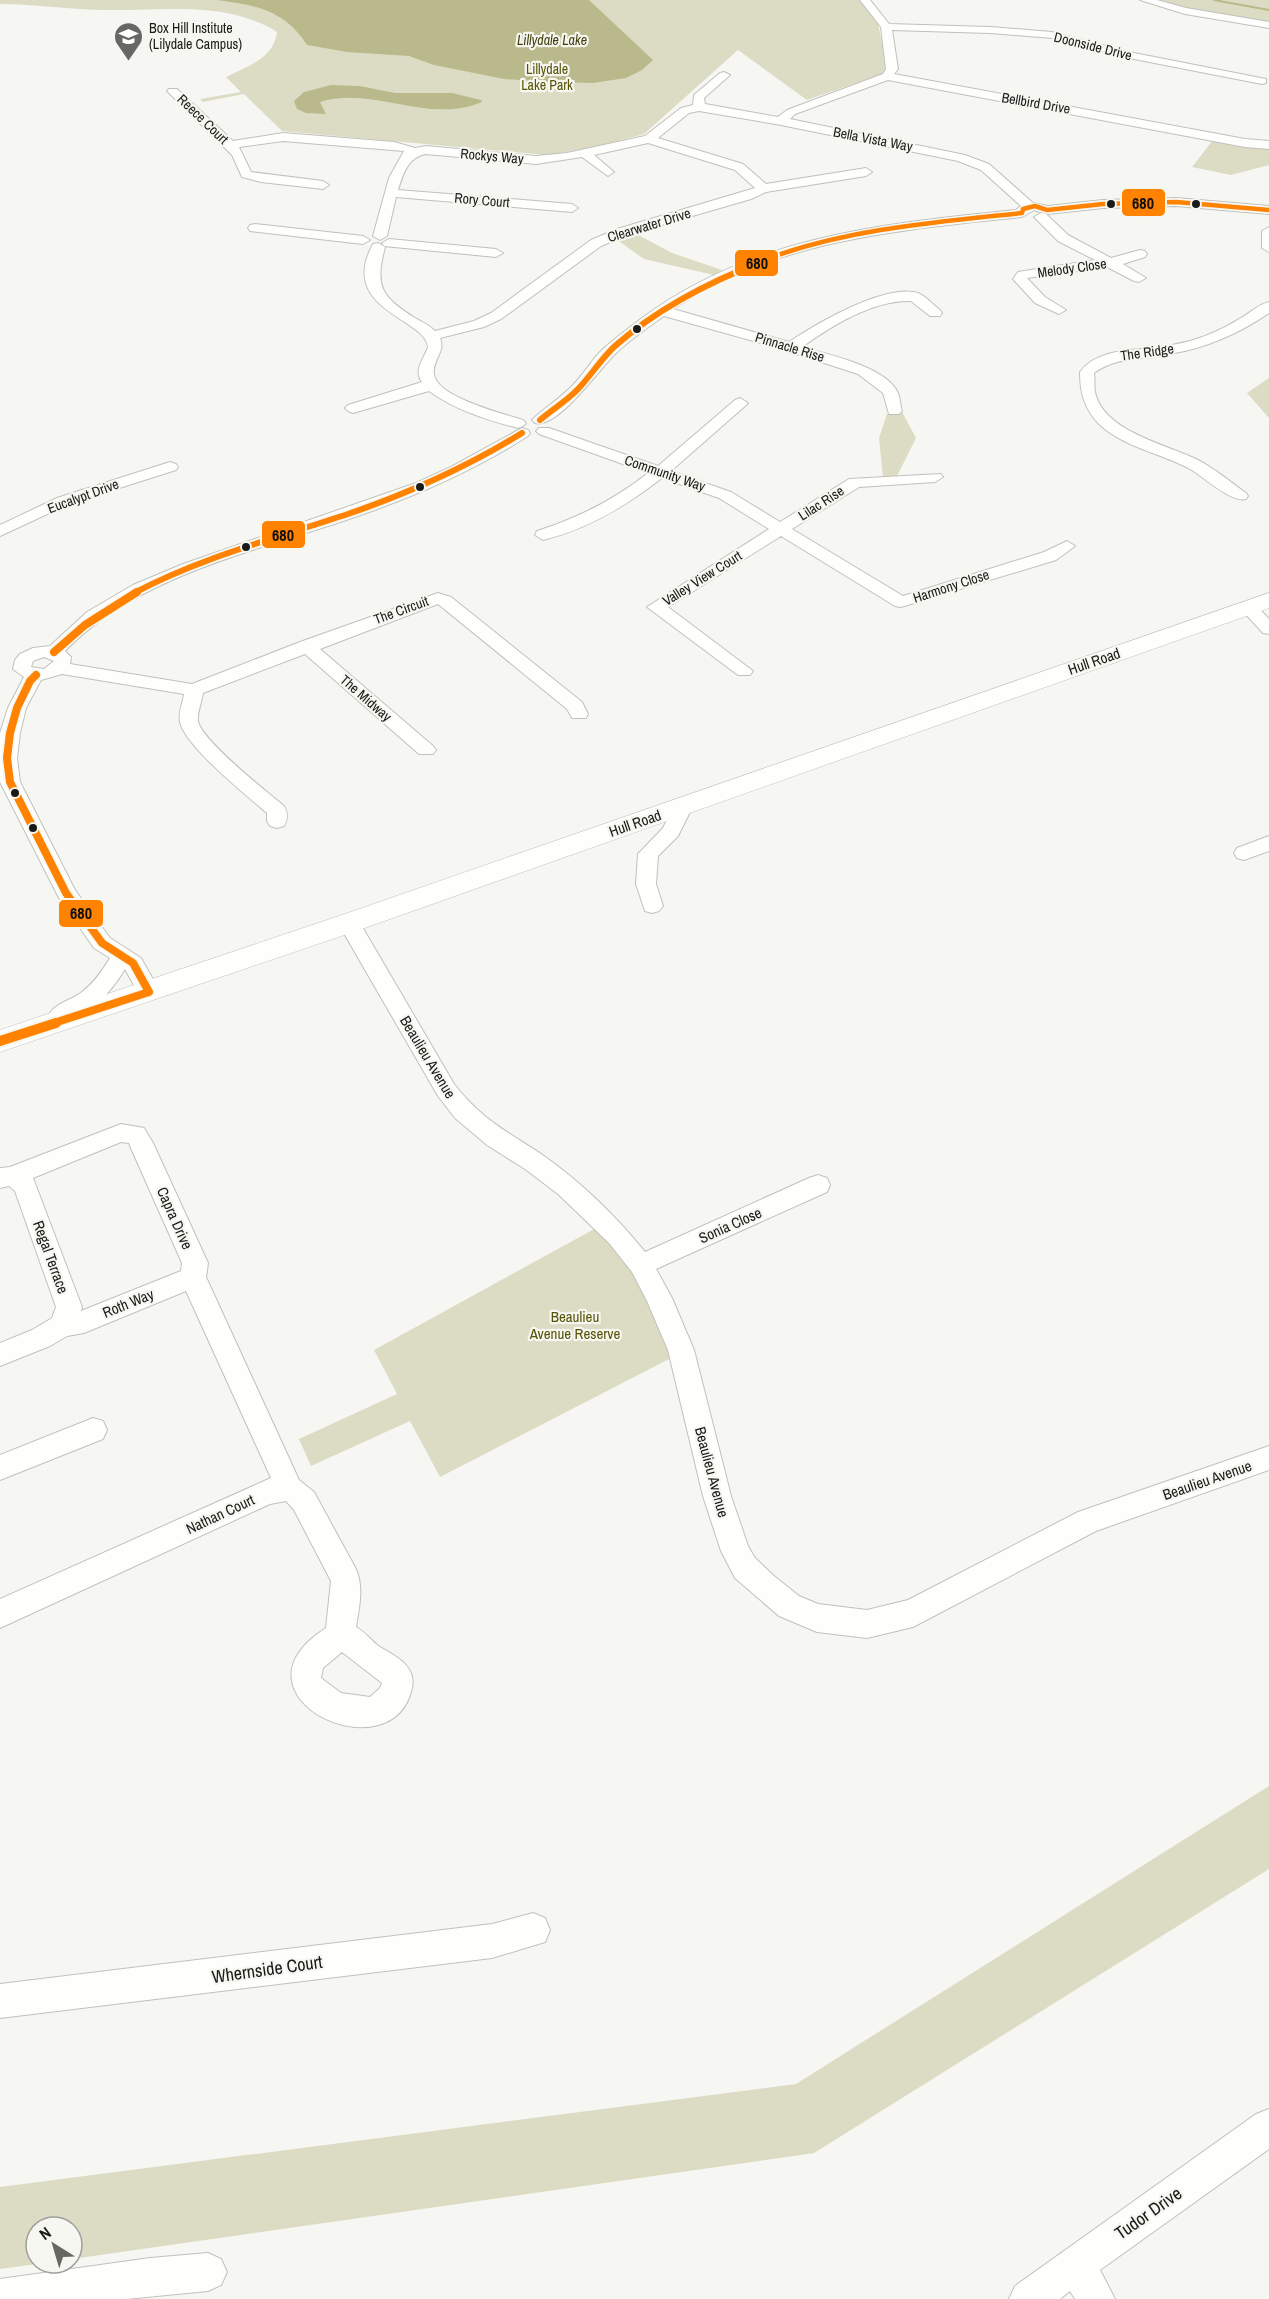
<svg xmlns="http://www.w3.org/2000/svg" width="1269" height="2299" font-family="'Archivo Narrow',sans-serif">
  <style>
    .green { fill: #dcdcc5 }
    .water { fill: #bab98c }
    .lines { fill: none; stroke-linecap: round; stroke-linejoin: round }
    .stream { stroke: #bab98c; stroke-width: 2 }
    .minor-casing { stroke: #c0c0bd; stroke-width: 2 }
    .major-casing { stroke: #c0c0bd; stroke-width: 1 }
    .minor { fill: #fefefd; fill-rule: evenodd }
    .major { fill: #fefefd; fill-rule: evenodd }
    .bus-1-far3-casing { stroke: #f7f7f1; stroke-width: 7 }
    .bus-1-far2-casing { stroke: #f7f7f1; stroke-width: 9 }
    .bus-1-far1-casing { stroke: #f7f7f1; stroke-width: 11 }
    .bus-1-casing { stroke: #f7f7f1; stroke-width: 14 }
    .bus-1-far3 { stroke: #ff8200; stroke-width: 4.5 }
    .bus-1-far2 { stroke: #ff8200; stroke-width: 6 }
    .bus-1-far1 { stroke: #ff8200; stroke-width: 8 }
    .bus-1 { stroke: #ff8200; stroke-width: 10 }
    .bus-dot { fill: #1a1a18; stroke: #f7f7f1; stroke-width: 2 }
    .labels { text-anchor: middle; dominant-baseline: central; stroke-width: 4.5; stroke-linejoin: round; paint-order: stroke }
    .far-poi-label { font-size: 14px; fill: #1a1a18; stroke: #f7f7f1; text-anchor: start }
    .far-water-label { font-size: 14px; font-style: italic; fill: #413f0e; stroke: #f7f7f1 }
    .far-street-label { font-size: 14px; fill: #1a1a18; stroke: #f7f7f1 }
    .far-park-label { font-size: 14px; fill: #585407; stroke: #f7f7f1 }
    .street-label { font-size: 15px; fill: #1a1a18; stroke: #f7f7f1 }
    .park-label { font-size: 15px; fill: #585407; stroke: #f7f7f1 }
    .near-street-label { font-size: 18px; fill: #1a1a18; stroke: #f7f7f1 }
    .line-badge { stroke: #f7f7f1; stroke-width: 2 }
    .pale-badge-label { font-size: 16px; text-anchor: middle; font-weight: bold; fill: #111 }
  </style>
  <rect width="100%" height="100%" fill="#f6f6f2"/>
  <path class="green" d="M 0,0 L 860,0 L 878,23 L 884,53 L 885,73 L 807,100 L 738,50 L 644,134 L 595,147 L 547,155 L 282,131 L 244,94 L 203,102 L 200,99 L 241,92 L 226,77 C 248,65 273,60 277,32 C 226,0 165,11 106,10 C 71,10 36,4 0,4 Z
    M 1155,0 L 1269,0 L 1269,22 L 1190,9 Z
    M 1213,140 L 1269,148 L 1269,165 L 1231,175 L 1192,167 Z
    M 629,230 L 672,253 L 722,270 L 714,275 L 644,259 L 613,237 Z
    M 1269,378 L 1269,418 L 1247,393 Z
    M 902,412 L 916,438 L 897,476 L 883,478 L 879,438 L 887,414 Z
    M 596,1228 L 625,1261 L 638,1281 L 671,1358 L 440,1477 L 410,1421 L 311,1466 L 299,1439 L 397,1394 L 374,1350 Z
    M 1269,1786 L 1269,1869 L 814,2153 L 72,2259 L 72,2227 L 36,2227 L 36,2263 L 44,2263 L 0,2269 L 0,2187 L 796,2084 Z"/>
  <path class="water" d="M 217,0 L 589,0 L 653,60 L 642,70 L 626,78 L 593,83 L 552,82 L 504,79 L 434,65 L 409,56 L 347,52 L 307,45 C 285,10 255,5 217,0 Z
    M 331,85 L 360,86 L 395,93 L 452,93 L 481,100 L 482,102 C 428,125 372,85 320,102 L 326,114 L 306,113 L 297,109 L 294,101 L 304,92 Z"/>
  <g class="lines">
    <path class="stream" d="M 1214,0 L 1269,10"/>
    <defs>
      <path id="minor" d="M 860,0 L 870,0 L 889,24 L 990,27 L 1052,32 L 1134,53 L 1266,79 L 1266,83 L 1262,84 L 1134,59 L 1052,38 L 990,33 L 892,30 L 898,69 L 894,74 L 1245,139 L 1269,141 L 1269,149 L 1245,147 L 888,80 L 795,114 L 790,119 L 965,155 L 989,164 L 1033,203 L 1048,206 L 1103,200 L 1176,198 L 1269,206 L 1269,214 L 1176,206 L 1103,208 L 1047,214 L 1034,210 L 1022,217 C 902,230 776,239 673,309 L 789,342 C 816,324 885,283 918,293 C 926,296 933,305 940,310 L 942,313 L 940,316 L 930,316 L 911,301 C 873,300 833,325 802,347 C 827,354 887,367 898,393 C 900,398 900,405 902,411 L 899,414 L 889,414 L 883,393 L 858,374 L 775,347 L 664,316 C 648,327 631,339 616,353 C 600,368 558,429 535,423 L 532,420 L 535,417 C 547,406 562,397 573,385 C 583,375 590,363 599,353 C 611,341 625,331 638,321 C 751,236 881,224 1016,210 L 1021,206 L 981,170 L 958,161 L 781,125 L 699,111 L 689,113 L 658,138 L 743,164 L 766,184 L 866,168 L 872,172 L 866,176 L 766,192 L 751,199 L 627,235 L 601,246 L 501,319 L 484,327 L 440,338 C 446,352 432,360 434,374 C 436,397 504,414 523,420 L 526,423 L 523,426 L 518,428 C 487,420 455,410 429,391 L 353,413 L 348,411 L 345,408 L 348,405 L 422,382 C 413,370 424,359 428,347 C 426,318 337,310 373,244 L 378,243 L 385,247 C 375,286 380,296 415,318 C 422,322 429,325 435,331 L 474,321 L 491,313 L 591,240 L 617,229 L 755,188 L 735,170 L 648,143 L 594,155 L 614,172 L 608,176 L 582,157 L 536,164 L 426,154 C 408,157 403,174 398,190 L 572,204 L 578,208 L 572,212 L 396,197 L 387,236 L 380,240 L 373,236 L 389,178 L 404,151 L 283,141 L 239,147 L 251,172 L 323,181 L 329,185 L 323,189 L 261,182 L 242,177 L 232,155 L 167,91 L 169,89 L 177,89 L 233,141 L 283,133 L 394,142 L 415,148 L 426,146 L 536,156 L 567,153 L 645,136 L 681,108 L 693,105 L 694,95 L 720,73 L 724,72 L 730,75 L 704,98 L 705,104 L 778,117 L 787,110 L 883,74 L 886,69 L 881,27 Z
        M 1140,0 L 1157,0 L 1186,8 L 1269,22 L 1269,28 L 1185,14 Z
        M 1041,213 L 1046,214 L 1068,235 L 1111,258 L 1140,250 L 1145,251 L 1147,254 L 1145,257 L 1123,264 L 1146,278 L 1139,282 L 1134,281 L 1107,267 L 1027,278 L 1045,297 L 1066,310 L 1059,314 L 1035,303 L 1013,279 L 1018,272 L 1095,260 L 1058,241 L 1034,217 Z
        M 255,224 L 363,236 L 370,240 L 363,244 L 250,231 L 248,228 L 250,225 Z
        M 1269,227 L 1269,252 L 1262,248 L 1262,231 Z
        M 389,239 L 496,249 L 503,253 L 496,257 L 384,246 L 382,243 Z
        M 1269,302 L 1269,313 C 1240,333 1206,348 1170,354 C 1144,360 1117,356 1094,373 C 1095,379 1094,386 1095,392 C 1103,431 1165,444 1196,459 C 1214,468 1229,481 1246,493 L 1248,496 L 1246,499 C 1231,503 1204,477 1190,469 C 1161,453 1122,447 1098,423 C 1084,407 1080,393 1080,372 C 1100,345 1142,352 1172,345 C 1196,341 1220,331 1241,318 C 1250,313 1259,304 1269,302 Z
        M 740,398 L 748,403 L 745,406 L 671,471 L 731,492 L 780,522 L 849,479 L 941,474 L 943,477 L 935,482 L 859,487 L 792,529 L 903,596 L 1044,552 L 1067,541 L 1075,546 L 1056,560 L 901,607 L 895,606 L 781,536 L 668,607 L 753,671 L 750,675 L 738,675 L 647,607 L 769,529 L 719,498 L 662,478 C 626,506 588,529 543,540 L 535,535 L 537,531 C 578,518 614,500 648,473 L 539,434 L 536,431 L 539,428 L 549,428 L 658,466 L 735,400 Z
        M 522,428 L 528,430 L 530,433 L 528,436 C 473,471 416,496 355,517 C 257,551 138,575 65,651 L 71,657 L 70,664 L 192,684 L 300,642 L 438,593 L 451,597 L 582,702 L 588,714 L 586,718 L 572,718 L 567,709 L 438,604 L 320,649 L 433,746 L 436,750 L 433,754 L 419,754 L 305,654 L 203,693 C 202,702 197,712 198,721 C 201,740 267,792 284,806 C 288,813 288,819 284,826 L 277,828 L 270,826 L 267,821 L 267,813 C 247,796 185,746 180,722 C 178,713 183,702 184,694 L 62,674 L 41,680 L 26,708 L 20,733 L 17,758 L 20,782 L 75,890 L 110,938 L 141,958 L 160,992 L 157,998 L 149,1000 L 141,998 L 125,969 C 112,991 82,1027 53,1019 L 50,1013 C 56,1003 72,1000 82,992 C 94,983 102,971 110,958 L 94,948 L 59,898 L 0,782 L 0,733 L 8,708 L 24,677 L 13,669 L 15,660 L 20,654 L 33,648 L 50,646 L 87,612 L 133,585 L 183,564 L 416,483 L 451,467 ZM 44,657 L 54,661 L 44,669 L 31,667 L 33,661 Z
        M 170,462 L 176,464 L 178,467 L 176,470 L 69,504 L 0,536 L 0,525 L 57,498 Z
        M 1248,602 L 1254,603 L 1269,619 L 1269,634 L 1263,633 L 1239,607 L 1242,603 Z
        M 683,800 L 690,801 L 693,806 L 678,836 L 658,856 L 656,884 L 663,906 L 659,911 L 652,913 L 645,911 L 636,884 L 638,854 L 663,828 L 676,801 Z
        M 1269,836 L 1269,851 L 1244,860 L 1237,858 L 1234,853 L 1237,848 Z
        M 349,916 L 357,918 L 454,1084 C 483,1121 507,1131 544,1156 C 582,1183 616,1216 645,1252 L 809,1178 L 818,1175 L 827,1178 L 830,1185 L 827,1192 L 656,1269 L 672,1298 L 694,1350 L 731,1496 L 748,1546 L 755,1558 L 774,1576 L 799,1596 L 818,1604 L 867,1610 L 908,1600 L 1078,1512 L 1269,1446 L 1269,1470 L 1096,1531 L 913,1627 L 867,1638 L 817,1632 L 779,1616 L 735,1578 L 721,1551 L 703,1496 L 668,1350 L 647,1301 L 632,1272 L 609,1243 L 558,1194 L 525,1169 L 487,1145 L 455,1118 L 438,1096 L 338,923 L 341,918 Z
        M 121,1124 L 144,1128 L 153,1143 L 208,1263 L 206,1277 L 299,1480 L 314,1492 L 356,1569 C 364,1588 359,1608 356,1627 C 365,1632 370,1639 377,1645 C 392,1655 417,1664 412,1688 C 393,1777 219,1696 326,1628 L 331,1581 L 294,1510 L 286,1501 L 270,1504 L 0,1628 L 0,1599 L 271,1478 L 186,1291 L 84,1333 L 67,1336 L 50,1346 L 0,1366 L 0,1343 L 32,1330 L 52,1318 L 56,1307 L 15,1191 L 9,1186 L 0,1188 L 0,1168 L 10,1167 ZM 121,1142 L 129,1143 L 130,1146 L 182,1263 L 181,1271 L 81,1311 L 82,1307 L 33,1178 ZM 342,1652 L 382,1683 L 380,1688 L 370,1697 L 341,1693 L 321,1678 L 323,1668 Z
        M 93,1418 L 103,1421 L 107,1430 L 103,1439 L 0,1480 L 0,1455 Z
        M 533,1913 L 545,1918 L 550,1930 L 545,1942 L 492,1958 L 0,2018 L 0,1984 L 492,1924 Z
        M 1269,2109 L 1269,2149 L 1100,2270 L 1115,2299 L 1075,2299 L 1070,2291 L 1060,2299 L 1009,2299 L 1015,2286 L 1256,2114 Z
        M 208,2253 L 221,2259 L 227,2272 L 221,2285 L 208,2291 L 126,2299 L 0,2299 L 0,2279 L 150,2258 Z"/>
      <path id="major" d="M 1269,593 L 1269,608 L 359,930 L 0,1052 L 0,1030 L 339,916 Z"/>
    </defs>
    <use href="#minor" class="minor-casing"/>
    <use href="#major" class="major-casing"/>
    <use href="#minor" class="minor"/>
    <use href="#major" class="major"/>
    <defs>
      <path id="bus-1-far3" d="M 1022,213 L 1023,209 L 1035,206 L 1047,210 L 1103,204 L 1176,202 L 1269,210
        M 767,259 C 847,229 937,222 1022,213"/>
      <path id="bus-1-far2" d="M 540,420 C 553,409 568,400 579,388 C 592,374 601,359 615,346 C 660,306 715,279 771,258
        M 134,593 C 202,557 276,538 348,514 C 409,493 467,467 522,433"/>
      <path id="bus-1-far1" d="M 54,652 L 85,625 L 137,592
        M 36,675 L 30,681 L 17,708 L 10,733 L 7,758 L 10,782 L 66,893 L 102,943 L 133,963 L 149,992 L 51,1024"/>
      <path id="bus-1" d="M 0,1041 L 56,1023"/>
    </defs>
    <use href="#bus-1-far3" class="bus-1-far3-casing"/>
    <use href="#bus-1-far2" class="bus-1-far2-casing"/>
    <use href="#bus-1-far1" class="bus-1-far1-casing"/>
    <use href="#bus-1" class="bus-1-casing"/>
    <use href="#bus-1-far3" class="bus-1-far3"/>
    <use href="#bus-1-far2" class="bus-1-far2"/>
    <use href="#bus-1-far1" class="bus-1-far1"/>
    <use href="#bus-1" class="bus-1"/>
  </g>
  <defs>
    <symbol id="university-pin" viewBox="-11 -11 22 30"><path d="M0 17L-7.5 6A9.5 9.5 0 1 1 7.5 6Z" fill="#676764" stroke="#f7f7f1"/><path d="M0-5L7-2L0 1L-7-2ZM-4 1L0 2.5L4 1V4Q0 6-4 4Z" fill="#fff"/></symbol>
  </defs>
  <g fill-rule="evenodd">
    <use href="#university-pin" x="112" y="20" width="33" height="45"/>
  </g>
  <g class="bus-dot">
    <circle cx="1111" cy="204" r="5"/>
    <circle cx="1196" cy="204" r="5"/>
    <circle cx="637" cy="329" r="5"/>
    <circle cx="420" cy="487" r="5"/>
    <circle cx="246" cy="547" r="5"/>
    <circle cx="15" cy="793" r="5"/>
    <circle cx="33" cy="828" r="5"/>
  </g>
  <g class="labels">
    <g class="far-poi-label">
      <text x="149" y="28">Box Hill Institute<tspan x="149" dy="16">(Lilydale Campus)</tspan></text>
    </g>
    <g class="far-water-label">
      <text x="552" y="40">Lillydale Lake</text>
    </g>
    <g class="far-street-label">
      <text transform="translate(1093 46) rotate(14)">Doonside Drive</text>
      <text transform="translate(1036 103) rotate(10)">Bellbird Drive</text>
      <text transform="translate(203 119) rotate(44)">Reece Court</text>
      <text transform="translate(873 139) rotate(11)">Bella Vista Way</text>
      <text transform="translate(492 156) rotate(5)">Rockys Way</text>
      <text transform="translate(482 200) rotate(5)">Rory Court</text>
      <text transform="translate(649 225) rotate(-17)">Clearwater Drive</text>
      <text transform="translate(1072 268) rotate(-8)">Melody Close</text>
      <text transform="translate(790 347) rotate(17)">Pinnacle Rise</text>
      <text transform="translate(1147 352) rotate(-8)">The Ridge</text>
      <text transform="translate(665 473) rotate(19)">Community Way</text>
      <text transform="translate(83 496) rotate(-20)">Eucalypt Drive</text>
      <text transform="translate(821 503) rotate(-33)">Lilac Rise</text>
      <text transform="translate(702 578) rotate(-32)">Valley View Court</text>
      <text transform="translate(951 586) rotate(-18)">Harmony Close</text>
      <text transform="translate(401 610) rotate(-20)">The Circuit</text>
      <text transform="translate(366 698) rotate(41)">The Midway</text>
    </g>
    <g class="far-park-label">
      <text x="547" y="69">Lillydale<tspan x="547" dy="16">Lake Park</tspan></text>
    </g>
    <g class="street-label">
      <text transform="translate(1094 661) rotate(-19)">Hull Road</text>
      <text transform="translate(635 823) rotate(-19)">Hull Road</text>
      <text transform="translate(428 1057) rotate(59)">Beaulieu Avenue</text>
      <text transform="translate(175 1218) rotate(66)">Capra Drive</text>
      <text transform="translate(730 1225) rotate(-24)">Sonia Close</text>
      <text transform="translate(51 1257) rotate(70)">Regal Terrace</text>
      <text transform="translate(128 1303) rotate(-22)">Roth Way</text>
      <text transform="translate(712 1472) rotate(75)">Beaulieu Avenue</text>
      <text transform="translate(1207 1480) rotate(-19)">Beaulieu Avenue</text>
      <text transform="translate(220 1514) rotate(-25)">Nathan Court</text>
    </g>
    <g class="park-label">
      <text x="575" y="1316">Beaulieu<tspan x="575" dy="17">Avenue Reserve</tspan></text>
    </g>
    <g class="near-street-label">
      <text transform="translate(267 1969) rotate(-8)">Whernside Court</text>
      <text transform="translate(1148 2213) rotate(-35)">Tudor Drive</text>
    </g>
  </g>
  <g class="line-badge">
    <rect x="1121" y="188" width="45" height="29" rx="6" fill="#ff8200"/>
    <rect x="734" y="249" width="45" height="28" rx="6" fill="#ff8200"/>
    <rect x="261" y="520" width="45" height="29" rx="6" fill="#ff8200"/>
    <rect x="58" y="899" width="46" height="29" rx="6" fill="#ff8200"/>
  </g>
  <g class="pale-badge-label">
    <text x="1143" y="209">680</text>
    <text x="757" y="269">680</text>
    <text x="283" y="541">680</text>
    <text x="81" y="919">680</text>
  </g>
  <g transform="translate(54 2245) rotate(323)"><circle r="28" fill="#f7f7f1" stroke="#9f9f9a" stroke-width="1.5"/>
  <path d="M0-4.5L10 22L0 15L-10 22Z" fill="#676764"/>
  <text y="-9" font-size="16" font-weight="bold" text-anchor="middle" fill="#1a1a18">N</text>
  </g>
</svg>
